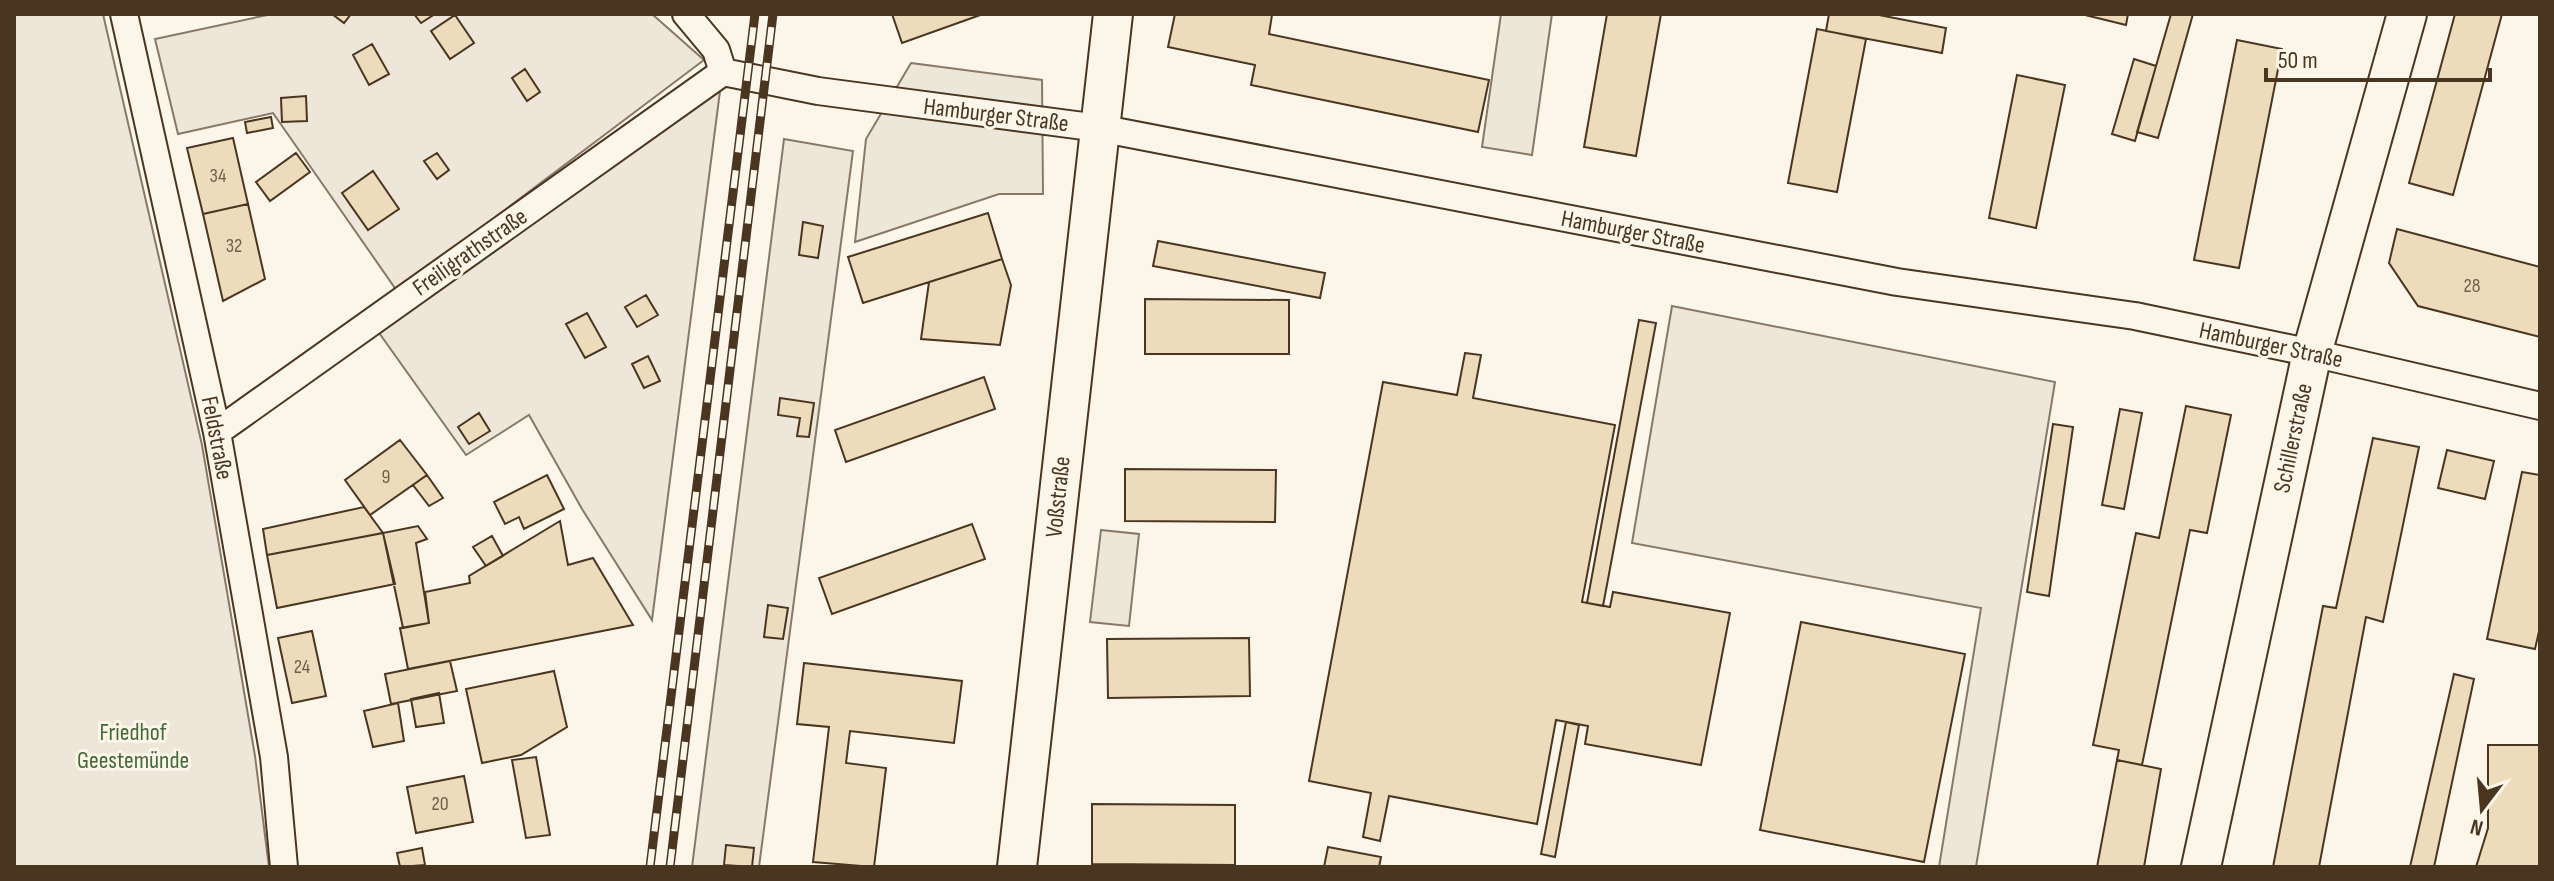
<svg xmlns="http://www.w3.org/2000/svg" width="2554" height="881" font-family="'Sofia Sans Condensed',sans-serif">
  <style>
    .green { fill: #ede6d9; stroke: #887966; stroke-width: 2 }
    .parking { fill: #ede7d9; stroke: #887966; stroke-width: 2 }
    .building { fill: #ecdcbc; stroke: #4a3520; stroke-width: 2 }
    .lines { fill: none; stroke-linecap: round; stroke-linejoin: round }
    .street-casing { stroke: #4a3520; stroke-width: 30 }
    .secondary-casing { stroke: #4a3520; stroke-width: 42 }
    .street { stroke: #fbf6e9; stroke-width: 26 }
    .secondary { stroke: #fbf6e9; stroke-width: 38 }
    .rail-casing { stroke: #4a3520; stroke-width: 9 }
    .rail { stroke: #fbf6e9; stroke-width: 6; stroke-dasharray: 18; stroke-linecap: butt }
    .labels { text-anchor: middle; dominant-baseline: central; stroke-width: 6; stroke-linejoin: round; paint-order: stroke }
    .number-label { font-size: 20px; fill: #725f47 }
    .street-label { font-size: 24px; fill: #4a3520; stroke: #fbf6e9 }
    .park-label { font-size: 24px; fill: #436837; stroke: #fbf6e9 }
  </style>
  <rect width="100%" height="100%" fill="#fbf6e9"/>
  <path class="green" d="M 14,14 L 103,14 L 202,445 L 255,756 L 269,867 L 14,867 Z
    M 272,14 L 652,14 L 704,60 L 397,291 L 273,113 L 178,134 L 155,39 Z
    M 720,91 L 652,620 L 582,509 L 529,415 L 466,455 L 377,330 Z
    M 784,139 L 853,151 L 759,867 L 692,867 Z
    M 1672,306 L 2055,382 L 1976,867 L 1939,867 L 1981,608 L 1632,543 Z"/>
  <path class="parking" d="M 1501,14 L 1552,14 L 1532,155 L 1482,147 Z
    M 911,63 L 1042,80 L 1043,194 L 999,194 L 855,242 L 866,139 Z
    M 1101,530 L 1139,534 L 1129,626 L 1090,622 Z"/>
  <path class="building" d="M 332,14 L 351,14 L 344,23 Z
    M 414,14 L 435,14 L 421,23 Z
    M 892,14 L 983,14 L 902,43 Z
    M 1175,14 L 1272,15 L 1269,34 L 1489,80 L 1478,132 L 1251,85 L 1255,65 L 1168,47 Z
    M 1607,14 L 1661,14 L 1636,156 L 1584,147 Z
    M 1829,14 L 1874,14 L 1946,28 L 1942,53 L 1826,31 Z
    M 2081,14 L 2128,14 L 2126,25 Z
    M 2171,14 L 2193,14 L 2158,138 L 2137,132 Z
    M 2455,14 L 2502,14 L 2453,195 L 2409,183 Z
    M 455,15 L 474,43 L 450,59 L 431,31 Z
    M 1817,29 L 1866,39 L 1837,192 L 1788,183 Z
    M 2237,40 L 2282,49 L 2239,268 L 2194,260 Z
    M 372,44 L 389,74 L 369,85 L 353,55 Z
    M 2134,59 L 2156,66 L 2135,141 L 2112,134 Z
    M 525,69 L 540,92 L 527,101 L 512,78 Z
    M 2017,75 L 2065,85 L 2036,228 L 1989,218 Z
    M 306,96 L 307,121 L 282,122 L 281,98 Z
    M 271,117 L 273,128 L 247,133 L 245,122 Z
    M 233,138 L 248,204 L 203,214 L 187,148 Z
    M 296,153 L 310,172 L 270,201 L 256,182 Z
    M 437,153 L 449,170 L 437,179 L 424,161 Z
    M 373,171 L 399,209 L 368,230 L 342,193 Z
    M 248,204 L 265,279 L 223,301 L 203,214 Z
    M 988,213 L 1002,259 L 863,303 L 848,257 Z
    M 803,222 L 823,226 L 818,258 L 799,255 Z
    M 2397,229 L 2540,267 L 2540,337 L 2418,306 L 2389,263 Z
    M 1158,241 L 1325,273 L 1320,298 L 1153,266 Z
    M 1002,259 L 1011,285 L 1000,345 L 921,339 L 929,282 Z
    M 646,295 L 658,315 L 637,327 L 625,307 Z
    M 1145,299 L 1289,300 L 1289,354 L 1145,354 Z
    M 587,313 L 606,347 L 585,358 L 566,324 Z
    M 1639,320 L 1656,323 L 1603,606 L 1587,603 Z
    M 1465,353 L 1481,355 L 1473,398 L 1615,425 L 1582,602 L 1610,607 L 1613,592 L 1730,613 L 1701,765 L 1585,744 L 1588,726 L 1556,720 L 1537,824 L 1389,796 L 1380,841 L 1363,837 L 1371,793 L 1309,781 L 1383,382 L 1457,395 Z
    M 648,356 L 660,381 L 644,388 L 632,364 Z
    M 984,377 L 995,409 L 846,462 L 835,430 Z
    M 780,398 L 814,403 L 809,437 L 797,436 L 800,418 L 778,415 Z
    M 2186,406 L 2231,415 L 2207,533 L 2190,530 L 2142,765 L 2117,760 L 2119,750 L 2093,745 L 2136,533 L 2159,538 Z
    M 2120,409 L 2142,413 L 2124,509 L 2102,505 Z
    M 479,413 L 490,431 L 469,444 L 458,427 Z
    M 2053,424 L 2073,427 L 2049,596 L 2027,592 Z
    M 2373,438 L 2419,447 L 2383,622 L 2366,617 L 2319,867 L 2273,867 L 2323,606 L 2336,608 Z
    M 400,440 L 427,475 L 370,515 L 345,480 Z
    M 2447,450 L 2494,461 L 2485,499 L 2438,488 Z
    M 1125,469 L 1276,470 L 1275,522 L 1125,521 Z
    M 2522,472 L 2540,475 L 2540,627 L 2535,649 L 2487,639 Z
    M 427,475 L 443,498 L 429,506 L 413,485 Z
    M 547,475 L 564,509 L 524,529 L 519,517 L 505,524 L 494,502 Z
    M 364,507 L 383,533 L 267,555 L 263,529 Z
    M 560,521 L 568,565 L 593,558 L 633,625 L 408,669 L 400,628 L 429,623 L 425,592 L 470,583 L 469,576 Z
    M 972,524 L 985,559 L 832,614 L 819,578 Z
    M 418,526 L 427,539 L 416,543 L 429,623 L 403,628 L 383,533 Z
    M 383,533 L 395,584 L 277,608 L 267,555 Z
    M 492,536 L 503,556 L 486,566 L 473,547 Z
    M 768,605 L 788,608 L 783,639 L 764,637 Z
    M 1801,622 L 1965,654 L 1924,862 L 1760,830 Z
    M 312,631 L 326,696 L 292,703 L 278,638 Z
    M 1249,638 L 1250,696 L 1108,698 L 1107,639 Z
    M 450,661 L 457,691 L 391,704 L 385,674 Z
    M 804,663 L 962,681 L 954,743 L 850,731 L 846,763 L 886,768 L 874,867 L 813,862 L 829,727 L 797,724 Z
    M 554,671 L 567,727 L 521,755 L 482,763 L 466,689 Z
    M 2454,674 L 2474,679 L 2434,867 L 2410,867 Z
    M 439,693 L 444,723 L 416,727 L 411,699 Z
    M 398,703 L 404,741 L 373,747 L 364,711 Z
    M 1566,722 L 1579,725 L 1555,857 L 1541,854 Z
    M 2488,745 L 2540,745 L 2540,867 L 2476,867 L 2488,828 Z
    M 536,757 L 550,835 L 526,838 L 512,760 Z
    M 2117,760 L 2161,769 L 2144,867 L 2097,867 Z
    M 464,776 L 473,822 L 416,833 L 407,787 Z
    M 1092,804 L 1235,805 L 1235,865 L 1092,864 Z
    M 726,845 L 754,848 L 752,867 L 724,865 Z
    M 1328,847 L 1381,857 L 1379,867 L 1324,867 Z
    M 422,848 L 425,865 L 400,867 L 397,853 Z"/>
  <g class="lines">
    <defs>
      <path id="street" d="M 124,14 L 217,432 L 274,757 L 284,867
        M 686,14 L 716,50 L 723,72
        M 723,72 L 818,91 L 1099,128 L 1897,282 L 2135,316 L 2312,353 L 2540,406
        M 217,432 L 723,72"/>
      <path id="secondary" d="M 1017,867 L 1113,14
        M 2201,867 L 2312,353 L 2407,14"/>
    </defs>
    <use href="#street" class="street-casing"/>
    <use href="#secondary" class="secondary-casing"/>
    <use href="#street" class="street"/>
    <use href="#secondary" class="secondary"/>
    <defs>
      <path id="rail" d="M 650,867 L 755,14
        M 670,867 L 773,14"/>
    </defs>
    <use href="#rail" class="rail-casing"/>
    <use href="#rail" class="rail"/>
  </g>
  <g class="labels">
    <g class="number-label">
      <text x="218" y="176">34</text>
      <text x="234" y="246">32</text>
      <text x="2472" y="286">28</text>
      <text x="386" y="477">9</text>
      <text x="302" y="667">24</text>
      <text x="440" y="804">20</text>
    </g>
    <g class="street-label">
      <text transform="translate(996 115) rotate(7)">Hamburger Straße</text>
      <text transform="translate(1633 232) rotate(11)">Hamburger Straße</text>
      <text transform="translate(470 252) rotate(-35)">Freiligrathstraße</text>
      <text transform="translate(2271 345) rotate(12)">Hamburger Straße</text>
      <text transform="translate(217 438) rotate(79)">Feldstraße</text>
      <text transform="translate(2293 438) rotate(-78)">Schillerstraße</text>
      <text transform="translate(1058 497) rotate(-84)">Voßstraße</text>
    </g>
    <g class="park-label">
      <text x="133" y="732">Friedhof<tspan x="133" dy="28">Geestemünde</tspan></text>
    </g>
  </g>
  <rect width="2554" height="881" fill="none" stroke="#4a3520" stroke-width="32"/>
  <g transform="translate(2482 809) rotate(196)" stroke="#fbf6e9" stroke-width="6" paint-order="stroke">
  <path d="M0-6L14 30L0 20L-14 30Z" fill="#4a3520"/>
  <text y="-12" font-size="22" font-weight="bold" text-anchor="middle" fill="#4a3520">N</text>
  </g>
  <path d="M2266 68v12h224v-12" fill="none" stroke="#4a3520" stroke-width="4"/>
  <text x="2278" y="68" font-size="24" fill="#4a3520" stroke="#fbf6e9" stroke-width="6" paint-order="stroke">50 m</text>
</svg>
